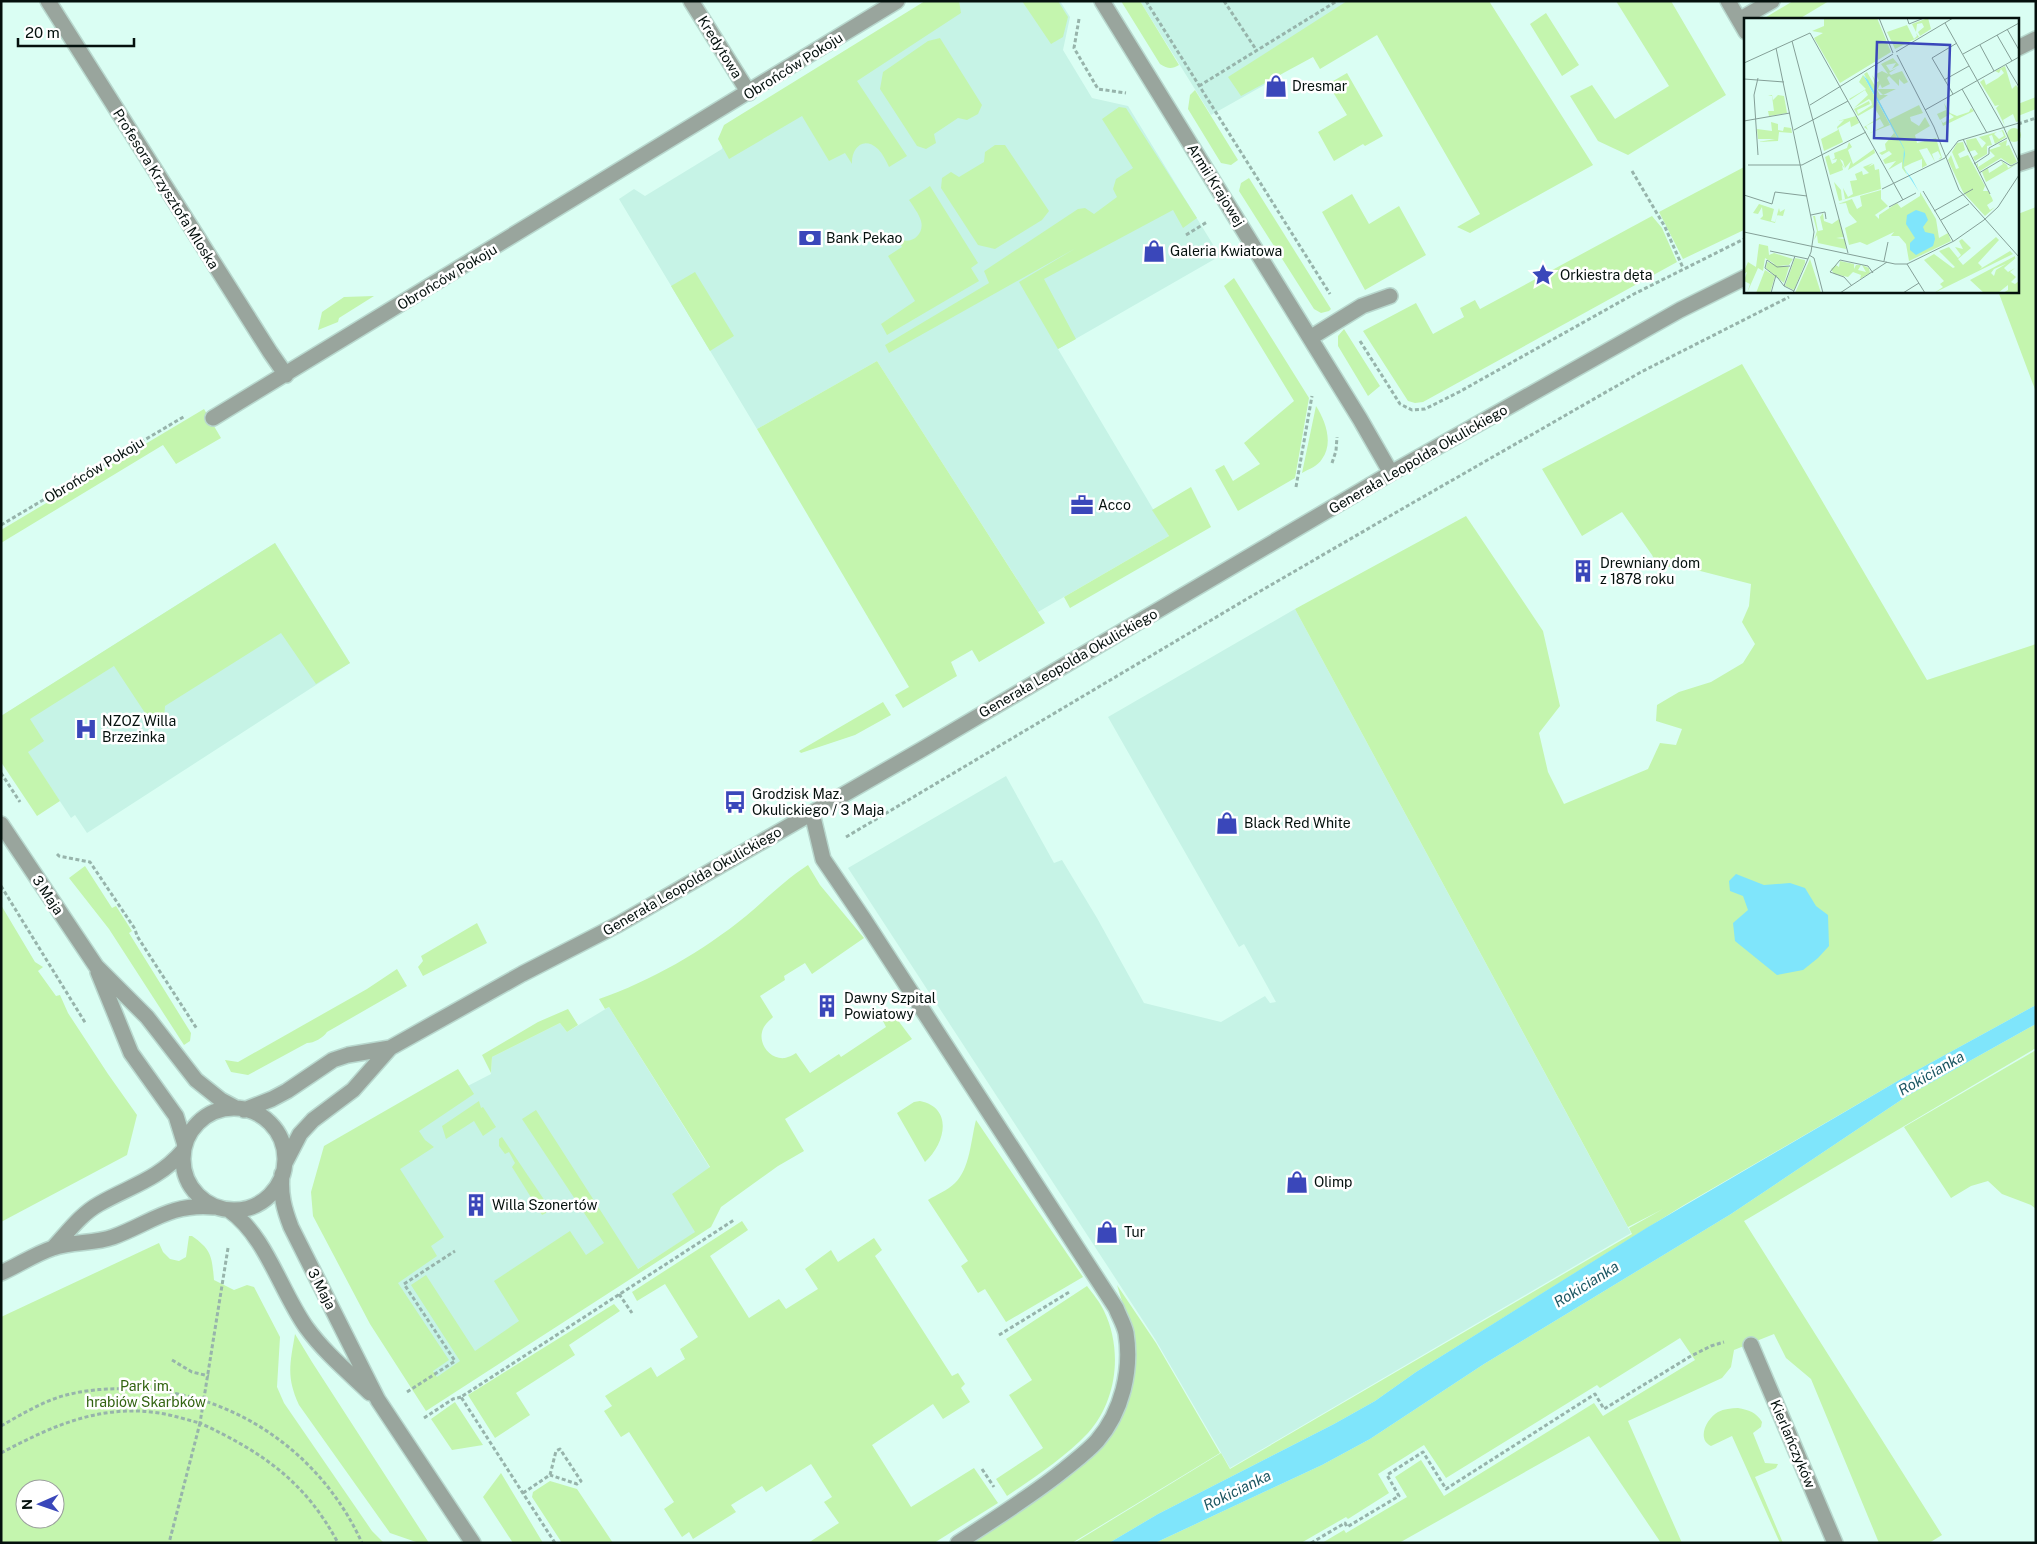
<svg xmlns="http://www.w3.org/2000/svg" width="2037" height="1544" font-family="'Public Sans',sans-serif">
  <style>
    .built { fill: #c6f3e6 }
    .green { fill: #c4f5ae; fill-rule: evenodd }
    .water { fill: #7fe5fb }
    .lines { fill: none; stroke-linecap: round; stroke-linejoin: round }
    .minor-casing { stroke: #b8d8ce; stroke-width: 18 }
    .path { stroke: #97b4ab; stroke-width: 3; stroke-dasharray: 4 2.5; stroke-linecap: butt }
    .minor { stroke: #99a59d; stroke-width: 15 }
    .labels { text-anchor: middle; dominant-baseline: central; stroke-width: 5; stroke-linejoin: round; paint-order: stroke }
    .street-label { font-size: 14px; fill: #04100d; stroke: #fff }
    .poi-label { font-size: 14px; fill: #04100d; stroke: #fff; text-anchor: start }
    .park-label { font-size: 14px; fill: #326411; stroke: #fff }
    .water-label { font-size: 15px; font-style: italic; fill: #1b5662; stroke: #fff }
    .inset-road { fill: none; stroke: #849f97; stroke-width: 1 }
    .view { fill: #3a47ba; fill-opacity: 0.15; stroke: #3a47ba; stroke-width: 2.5 }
    .inset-edge { fill: none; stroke: #04100d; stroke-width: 2.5 }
  </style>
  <rect width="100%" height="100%" fill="#dafef3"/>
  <path class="built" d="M 935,1 L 1060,1 L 1070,17 L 1063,50 L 1092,98 L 1128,106 L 1220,256 L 1058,349 L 1169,536 L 1038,612 L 877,361 L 757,429 L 619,199 L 634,189 L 645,196 L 722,149 L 726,129 Z
    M 1140,1 L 1365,1 L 1277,78 L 1211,115 Z
    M 275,543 L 350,663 L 87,833 L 75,815 L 71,818 L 3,715 Z
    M 1295,609 L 1631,1233 L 1230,1468 L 1155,1339 L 848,868 L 1006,776 L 1054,863 L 1062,860 L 1097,918 L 1144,1003 L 1221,1022 L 1265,996 L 1270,1003 L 1276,1002 L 1244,944 L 1239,947 L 1108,717 Z
    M 609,1007 L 710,1168 L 696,1232 L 447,1390 L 437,1377 L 326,1207 L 458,1091 L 491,1074 L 492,1057 L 560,1023 L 567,1032 Z"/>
  <path class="green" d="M 925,1 L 959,1 L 961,13 L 857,81 L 907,156 L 889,167 C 886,161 883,154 878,149 C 863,135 851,149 852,164 L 845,153 L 829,161 L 802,116 L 729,159 L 718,139 L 724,125 Z
    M 1022,1 L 1058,1 L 1068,17 L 1063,37 L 1051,44 Z
    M 1121,1 L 1140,1 L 1179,65 C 1172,69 1168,69 1160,64 Z
    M 1347,1 L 1489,1 L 1593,165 L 1470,233 L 1457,227 L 1480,214 L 1377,35 L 1320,69 L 1313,57 L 1241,96 L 1228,77 Z
    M 1616,1 L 1671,1 L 1726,95 L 1628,155 L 1598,141 L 1570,96 L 1592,85 L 1615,119 L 1669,86 Z
    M 1793,1 L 1829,1 L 1799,19 L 1763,19 Z
    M 1546,13 L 1579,65 L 1562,76 L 1530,24 Z
    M 940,38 L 982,105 L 978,114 L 967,120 L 958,118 L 934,134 L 936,143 L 926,149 L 917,146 L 880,89 L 883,72 L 928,41 Z
    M 1347,73 L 1383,136 L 1365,146 L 1363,144 L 1334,161 L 1318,132 L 1347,115 L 1328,84 Z
    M 1195,90 L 1238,160 L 1231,165 L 1221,163 L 1188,109 L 1190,95 Z
    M 2036,97 L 2036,109 L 2018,116 L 2018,104 Z
    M 1119,107 L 1126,108 L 1197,218 L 1183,228 L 1173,210 L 1044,279 L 1076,339 L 1058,349 L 1019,282 L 1076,248 L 889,353 L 885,345 L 989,283 L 984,271 L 1078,209 L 1085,208 L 1094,214 L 1117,197 L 1113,189 L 1116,179 L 1133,168 L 1102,119 Z
    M 995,145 L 1005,145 L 1049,211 L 1042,220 L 995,249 L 978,245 L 941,188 L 942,178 L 951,172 L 959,177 L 984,162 L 985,152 Z
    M 1746,166 L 1746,229 L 1683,259 L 1659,212 Z
    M 1249,178 L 1331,309 L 1329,311 L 1321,313 L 1314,309 L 1239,191 L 1241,183 Z
    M 930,186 L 978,263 L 971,268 L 979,281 L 887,335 L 881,324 L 915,301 L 888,256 L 902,247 L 897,237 C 909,247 925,235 921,221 C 919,214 913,206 909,200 Z
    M 1352,194 L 1369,224 L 1399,206 L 1426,255 L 1365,290 L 1322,212 Z
    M 2036,207 L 2036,392 L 1998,291 L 2018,291 L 2018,214 Z
    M 1652,216 L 1662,228 L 1677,262 L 1423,402 L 1415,403 L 1408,401 L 1363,331 L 1416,303 L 1433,334 L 1464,317 L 1460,308 L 1475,300 L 1480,309 Z
    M 695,272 L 734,336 L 710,351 L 671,286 Z
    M 1234,278 L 1309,398 L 1295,478 L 1238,511 L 1215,470 L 1224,465 L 1233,481 L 1260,464 L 1244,443 L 1294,401 L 1224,286 Z
    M 374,296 L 339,318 L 338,322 L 318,330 L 322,312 L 344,297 Z
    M 1344,329 L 1380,386 L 1368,396 L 1338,346 L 1338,336 Z
    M 877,361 L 1045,623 L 979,662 L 972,650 L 951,662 L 957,676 L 903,708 L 895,695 L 909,687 L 757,429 Z
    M 1742,364 L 1927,680 L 2036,644 L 2036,1005 L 1901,1079 L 1684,1205 L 1416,1372 L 1375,1401 L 1334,1424 L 1158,1514 L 1109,1543 L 1074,1543 L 1221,1453 L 1230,1469 L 1632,1234 L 1629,1228 L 1663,1209 L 1628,1227 L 1295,609 L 1466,516 L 1543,631 L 1560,706 L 1539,733 L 1548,772 L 1564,804 L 1648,769 L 1660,743 L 1676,745 L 1682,729 L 1656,721 L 1657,705 L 1679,692 L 1711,682 L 1743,663 L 1755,644 L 1742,622 L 1749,606 L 1751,584 L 1677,565 L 1659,569 L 1652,555 L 1622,512 L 1582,536 L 1542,469 Z
    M 1316,406 C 1325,420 1334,443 1322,459 C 1318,466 1309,469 1302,473 Z
    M 204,409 L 221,438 L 176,464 L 163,445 L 1,543 L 1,530 Z
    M 1191,487 L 1211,527 L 1070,608 L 1064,597 L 1169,536 L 1152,510 Z
    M 275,543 L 350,663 L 316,684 L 281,633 L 165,706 L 164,719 L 153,725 L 114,666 L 30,719 L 44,741 L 28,752 L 60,801 L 37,816 L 1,762 L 1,716 Z
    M 883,702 L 891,715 L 855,735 L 801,753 L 799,751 Z
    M 808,865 L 820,885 L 864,938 L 812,974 L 805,963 L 784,976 L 785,980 L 760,996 L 773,1017 C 770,1020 765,1024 763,1029 C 757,1043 770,1060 785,1058 C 789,1057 793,1055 796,1053 L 810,1073 L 839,1054 L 841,1057 L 886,1027 L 883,1021 L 894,1015 L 912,1039 L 785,1119 L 804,1151 L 778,1166 L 721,1207 L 711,1227 L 426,1411 L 370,1324 L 313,1216 L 311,1192 L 324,1146 L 458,1069 L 474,1094 L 419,1131 L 425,1140 L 434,1147 L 400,1169 L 444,1237 L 431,1246 L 437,1256 L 398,1283 L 449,1360 L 433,1371 L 437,1377 L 460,1361 L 411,1285 L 426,1275 L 475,1351 L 519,1321 L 494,1281 L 570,1231 L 586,1255 L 604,1243 L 522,1119 L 536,1110 L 638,1269 L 695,1232 L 672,1194 L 710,1167 L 609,1007 L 605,1009 L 599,999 C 651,981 703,951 746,916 C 767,898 785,880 808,865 Z
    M 85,866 L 112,908 L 116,906 L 132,931 L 129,933 L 191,1033 L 190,1041 L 184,1045 L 109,929 L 69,878 Z
    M 1,905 L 35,962 L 43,967 L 38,971 L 56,996 L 60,995 L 68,1013 L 108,1074 L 137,1115 L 127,1155 L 1,1222 Z
    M 477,923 L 487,943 L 423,976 L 418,967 L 423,961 L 421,956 Z
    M 397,969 L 407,986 L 327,1032 C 323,1038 314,1043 307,1043 L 248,1075 L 231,1072 L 225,1060 L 238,1062 L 367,989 Z
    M 568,1009 L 578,1025 L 567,1032 L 560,1023 L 492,1057 L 491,1073 L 482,1055 L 538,1022 Z
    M 2036,1024 L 2036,1048 L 1744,1221 L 1942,1535 L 1929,1543 L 1879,1543 L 1811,1379 L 1786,1358 L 1774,1334 L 1734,1350 L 1731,1367 L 1722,1378 L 1628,1421 L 1682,1543 L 1661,1543 L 1589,1436 L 1399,1543 L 1322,1543 L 1344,1530 L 1346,1533 L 1407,1497 L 1395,1477 L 1421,1460 L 1444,1496 L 1594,1403 L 1603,1416 L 1695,1360 L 1680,1338 L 1600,1388 L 1597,1385 L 1446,1478 L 1424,1445 L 1378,1474 L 1389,1493 L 1348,1519 L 1346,1517 L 1301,1543 L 1155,1543 L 1322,1465 L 1370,1439 L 1484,1364 L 1731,1214 L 1907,1096 Z
    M 2036,1050 L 2036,1209 L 2031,1205 L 2002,1194 L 1988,1181 L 1971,1186 L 1951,1198 L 1904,1127 Z
    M 479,1101 L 481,1108 L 483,1107 L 496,1127 L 483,1136 L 474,1121 L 446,1139 L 442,1126 Z
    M 920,1101 C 954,1108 945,1144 925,1162 L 897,1113 L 914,1102 Z
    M 976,1120 L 1083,1277 L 1006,1322 L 985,1289 L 978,1293 L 961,1266 L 968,1261 L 928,1200 C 936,1195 948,1190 955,1183 C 970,1169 971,1139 976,1120 Z
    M 502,1137 L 547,1204 L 546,1213 L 542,1215 L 512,1167 L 515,1163 L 509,1152 L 505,1154 L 499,1146 L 499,1139 Z
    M 742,1221 L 748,1230 L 710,1256 L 749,1318 L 779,1299 L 786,1309 L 818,1289 L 805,1269 L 831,1250 L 838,1262 L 874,1238 L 882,1250 L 875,1256 L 952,1376 L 958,1373 L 965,1384 L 961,1388 L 970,1402 L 943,1419 L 933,1404 L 872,1445 L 911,1507 L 974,1468 L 998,1503 L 934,1543 L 808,1543 L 839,1523 L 824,1502 L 832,1497 L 811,1464 L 766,1492 L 762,1486 L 731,1505 L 736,1512 L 693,1539 L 689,1532 L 682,1537 L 664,1509 L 674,1502 L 629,1432 L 621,1437 L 604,1411 L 612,1406 L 605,1396 L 651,1367 L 657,1377 L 685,1359 L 680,1349 L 698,1337 L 665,1284 L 637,1301 L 632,1292 Z
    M 189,1236 L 192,1236 C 212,1250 212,1257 214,1280 L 234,1290 L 247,1285 L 254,1287 L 280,1337 L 277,1387 L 284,1403 L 372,1531 L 384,1543 L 1,1543 L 1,1317 L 159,1243 L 163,1252 L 170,1259 L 179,1261 L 186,1257 ZM 25,1489 L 55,1489 L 55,1519 L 25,1519 Z
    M 1117,1285 L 1156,1343 L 1220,1453 L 1072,1543 L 973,1543 C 998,1527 1022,1510 1046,1493 C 1093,1458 1135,1423 1135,1359 C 1134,1333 1124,1309 1117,1285 Z
    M 1087,1286 C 1093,1294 1100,1302 1104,1311 C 1123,1350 1117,1401 1088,1433 C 1064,1458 1035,1477 1007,1496 L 996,1479 L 1043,1448 L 1009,1395 L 1032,1380 L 1006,1339 Z
    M 614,1304 L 620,1311 L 569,1345 L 575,1355 L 516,1393 L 530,1415 L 495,1438 L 468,1395 Z
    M 295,1334 L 312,1362 L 429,1543 L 419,1543 L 390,1533 L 299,1405 C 286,1377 290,1364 295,1334 Z
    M 455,1402 L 483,1445 L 452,1450 L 431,1419 Z
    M 1738,1408 C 1749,1410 1756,1412 1762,1422 L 1761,1427 L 1753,1433 L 1765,1463 L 1778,1464 L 1776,1468 L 1755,1477 L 1783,1543 L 1780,1543 L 1732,1436 L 1711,1446 C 1696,1439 1707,1418 1718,1412 C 1724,1409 1731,1408 1738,1408 Z
    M 501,1473 L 543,1543 L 513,1543 L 483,1497 Z
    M 550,1481 L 577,1489 L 613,1543 L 562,1543 L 532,1497 L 533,1492 Z"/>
  <path class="water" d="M 1736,874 L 1764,885 L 1790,883 L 1805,888 L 1816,906 L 1828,915 L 1829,946 L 1818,958 L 1803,970 L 1777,975 L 1735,941 L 1733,923 L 1748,910 L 1743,896 L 1730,891 L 1729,881 Z
    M 2036,1005 L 2036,1024 L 1907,1096 L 1731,1214 L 1484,1364 L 1370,1439 L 1322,1465 L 1155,1543 L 1109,1543 L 1158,1514 L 1334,1424 L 1375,1401 L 1416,1372 L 1648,1227 L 1901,1079 Z"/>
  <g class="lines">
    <defs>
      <path id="minor" d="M 48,1 L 270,352 L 286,375
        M 691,1 L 749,93
        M 1102,1 L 1360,419 L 1391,473
        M 1728,1 L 1746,32
        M 1739,20 L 1772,1
        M 2018,48 L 2036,39
        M 2018,164 L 2036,158
        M 1310,338 L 1362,306 L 1390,296
        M 213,418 L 897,1
        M 812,813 L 823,859 L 863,918 L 1116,1308 C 1119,1316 1124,1324 1126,1333 C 1132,1370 1122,1412 1097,1441 C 1088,1451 1076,1460 1065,1469 C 1032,1496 994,1519 958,1543
        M 1,824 L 96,966 L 147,1017 L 196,1080 L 221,1100 L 236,1108
        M 98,972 L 131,1053 L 176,1116 L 185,1145
        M183 1159a51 51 0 1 1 102 0a51 51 0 1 1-102 0Z
        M 244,1110 L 272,1099 L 287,1091 L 333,1060 L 348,1055 L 390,1048 L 522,974 L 619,924 L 921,750 L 1391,473 L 1680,310 L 1746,277
        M 285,1163 L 300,1134 L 313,1120 L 353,1090 L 390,1048
        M 282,1174 C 280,1194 284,1209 291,1227 L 378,1400 L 473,1543
        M 229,1210 C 266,1236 280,1290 306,1327 C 324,1352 348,1372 370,1393
        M 54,1247 C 68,1232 81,1214 99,1204 C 130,1186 158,1180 183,1151
        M 1,1273 C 19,1265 35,1254 53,1248 C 72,1241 94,1244 113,1237 C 151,1223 170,1203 214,1207
        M 1751,1345 L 1835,1543"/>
    </defs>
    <use href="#minor" class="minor-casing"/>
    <path class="path" d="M 1146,1 L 1330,294
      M 1224,1 L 1257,51
      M 1079,19 L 1074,48 L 1098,89 L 1126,93
      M 1199,86 L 1337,1
      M 2018,124 L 2036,118
      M 1632,171 L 1665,227 L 1683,268
      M 1186,235 L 1207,222
      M 1360,341 L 1400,404 L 1412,410 L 1425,409 L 1459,392 L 1634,294 L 1746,238
      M 1332,463 L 1336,451 L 1337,437
      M 1296,487 L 1312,396
      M 1,525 L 185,416
      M 1,773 L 20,802
      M 846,837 L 1245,600 L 1402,509 L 1641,372 L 1789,297
      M 57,854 L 59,856 L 90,862 L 135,929 L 137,936 L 197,1029
      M 1,886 L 86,1024
      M 228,1248 L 200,1423 C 262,1452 305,1481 338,1543
      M 619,1294 L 632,1313
      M 999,1335 L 1071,1291
      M 172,1360 L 192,1372 L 209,1376
      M 407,1392 L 455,1361 L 404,1284 L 455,1251
      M 424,1418 L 453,1399 L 461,1397
      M 1,1426 C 20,1415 39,1404 59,1397 C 82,1390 107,1388 131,1389 C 231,1390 321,1452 362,1543
      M 1,1453 C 52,1426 100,1404 159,1413 C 173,1415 187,1420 200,1423 L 169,1543
      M 982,1469 L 994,1487
      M 523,1493 L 550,1475 L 556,1451 L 560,1449 L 581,1481 L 577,1484 L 550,1475
      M 555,1543 L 461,1397 L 734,1220
      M 1311,1543 L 1345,1523 L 1347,1527 L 1399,1496 L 1387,1475 L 1423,1452 L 1446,1489 L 1595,1394 L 1604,1409 L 1691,1356 L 1711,1346 L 1724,1342"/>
    <use href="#minor" class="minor"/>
  </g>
  <defs>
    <symbol id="shop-bare" viewBox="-9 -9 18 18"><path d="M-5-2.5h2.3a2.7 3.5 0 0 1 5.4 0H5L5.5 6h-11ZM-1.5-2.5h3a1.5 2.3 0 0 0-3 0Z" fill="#3a47ba" stroke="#fff" stroke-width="2.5" paint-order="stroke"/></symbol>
    <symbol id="bank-bare" viewBox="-9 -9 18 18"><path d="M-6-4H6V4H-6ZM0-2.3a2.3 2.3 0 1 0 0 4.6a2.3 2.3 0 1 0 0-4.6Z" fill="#3a47ba" stroke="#fff" stroke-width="2.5" paint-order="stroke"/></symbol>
    <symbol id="sight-bare" viewBox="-9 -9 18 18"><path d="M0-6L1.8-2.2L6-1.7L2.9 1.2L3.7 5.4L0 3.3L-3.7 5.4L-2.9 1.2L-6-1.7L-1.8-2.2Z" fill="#3a47ba" stroke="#fff" stroke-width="2.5" paint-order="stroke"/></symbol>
    <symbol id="office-bare" viewBox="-9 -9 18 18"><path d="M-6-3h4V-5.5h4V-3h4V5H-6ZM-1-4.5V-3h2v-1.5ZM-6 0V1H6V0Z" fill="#3a47ba" stroke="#fff" stroke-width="2.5" paint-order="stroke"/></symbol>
    <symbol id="building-bare" viewBox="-9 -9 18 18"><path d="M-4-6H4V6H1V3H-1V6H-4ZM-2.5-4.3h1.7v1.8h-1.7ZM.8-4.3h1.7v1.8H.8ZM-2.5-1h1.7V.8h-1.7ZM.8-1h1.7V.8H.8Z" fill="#3a47ba" stroke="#fff" stroke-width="2.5" paint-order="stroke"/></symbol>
    <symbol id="hospital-bare" viewBox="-9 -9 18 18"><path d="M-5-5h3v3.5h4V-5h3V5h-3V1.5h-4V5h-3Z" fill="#3a47ba" stroke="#fff" stroke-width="2.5" paint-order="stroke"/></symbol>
    <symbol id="bus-bare" viewBox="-9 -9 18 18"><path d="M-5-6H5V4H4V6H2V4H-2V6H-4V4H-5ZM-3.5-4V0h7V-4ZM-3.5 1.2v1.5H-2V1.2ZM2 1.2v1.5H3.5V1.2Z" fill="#3a47ba" stroke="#fff" stroke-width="2.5" paint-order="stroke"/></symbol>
  </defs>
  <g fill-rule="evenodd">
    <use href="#shop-bare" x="1260" y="70" width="32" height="32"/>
    <use href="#bank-bare" x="794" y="222" width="32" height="32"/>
    <use href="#shop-bare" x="1138" y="235" width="32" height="32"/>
    <use href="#sight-bare" x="1527" y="259" width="32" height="32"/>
    <use href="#office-bare" x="1066" y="489" width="32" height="32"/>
    <use href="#building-bare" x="1567" y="555" width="32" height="32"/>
    <use href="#hospital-bare" x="70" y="713" width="32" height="32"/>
    <use href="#bus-bare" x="719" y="786" width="32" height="32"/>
    <use href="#shop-bare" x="1211" y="807" width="32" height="32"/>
    <use href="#building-bare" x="811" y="990" width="32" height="32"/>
    <use href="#shop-bare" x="1281" y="1166" width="32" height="32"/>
    <use href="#building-bare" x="460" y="1189" width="32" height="32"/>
    <use href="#shop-bare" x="1091" y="1216" width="32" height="32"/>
  </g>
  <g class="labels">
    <g class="street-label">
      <text transform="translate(720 47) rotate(58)">Kredytowa</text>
      <text transform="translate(793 66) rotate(-32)">Obrońców Pokoju</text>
      <text transform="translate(1216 185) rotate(58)">Armii Krajowej</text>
      <text transform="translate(166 189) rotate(58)">Profesora Krzysztofa Mloska</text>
      <text transform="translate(447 277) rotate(-31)">Obrońców Pokoju</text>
      <text transform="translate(1418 459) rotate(-30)">Generała Leopolda Okulickiego</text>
      <text transform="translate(94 470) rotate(-31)">Obrońców Pokoju</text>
      <text transform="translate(1068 663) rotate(-30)">Generała Leopolda Okulickiego</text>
      <text transform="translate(692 881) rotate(-30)">Generała Leopolda Okulickiego</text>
      <text transform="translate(48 895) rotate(56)">3 Maja</text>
      <text transform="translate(322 1289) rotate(63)">3 Maja</text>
      <text transform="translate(1793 1444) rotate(67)">Kierlańczyków</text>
    </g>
    <g class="poi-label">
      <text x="1292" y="86">Dresmar</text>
      <text x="826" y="238">Bank Pekao</text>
      <text x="1170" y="251">Galeria Kwiatowa</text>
      <text x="1560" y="275">Orkiestra dęta</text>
      <text x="1098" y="505">Acco</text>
      <text x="1600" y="563">Drewniany dom<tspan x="1600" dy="16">z 1878 roku</tspan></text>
      <text x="102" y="721">NZOZ Willa<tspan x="102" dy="16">Brzezinka</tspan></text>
      <text x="752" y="794">Grodzisk Maz.<tspan x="752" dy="16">Okulickiego / 3 Maja</tspan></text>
      <text x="1244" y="823">Black Red White</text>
      <text x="844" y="998">Dawny Szpital<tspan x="844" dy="16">Powiatowy</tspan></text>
      <text x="1314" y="1182">Olimp</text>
      <text x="492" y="1205">Willa Szonertów</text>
      <text x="1124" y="1232">Tur</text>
    </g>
    <g class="park-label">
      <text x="146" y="1386">Park im.<tspan x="146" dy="16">hrabiów Skarbków</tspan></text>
    </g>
    <g class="water-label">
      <text transform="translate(1931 1073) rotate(-30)">Rokicianka</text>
      <text transform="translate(1586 1284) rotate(-32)">Rokicianka</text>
      <text transform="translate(1237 1490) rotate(-26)">Rokicianka</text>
    </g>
  </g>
  <g transform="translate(1744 18)">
    <rect width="275" height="275" fill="#dafef3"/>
    <path d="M 80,0 L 133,0 L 147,34 L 96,65 L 70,20 L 79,15 L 68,13 L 80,8 ZM 184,0 L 187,11 L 176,18 L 174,14 L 180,9 L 178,5 L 173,6 L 172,14 L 168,6 ZM 163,7 L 170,21 L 173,18 L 172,15 L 175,19 L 151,31 L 143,14 ZM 149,40 L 155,47 L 148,51 L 152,45 L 142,47 L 146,53 L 153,50 L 145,55 L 147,57 L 158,53 L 164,64 L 160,66 L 155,61 L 155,68 L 145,58 L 143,60 L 146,66 L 138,70 L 136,66 L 134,71 L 152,71 L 139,77 L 133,71 L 128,57 L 133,64 L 135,63 L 132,56 L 138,53 L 144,56 L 137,46 ZM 261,48 L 268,71 L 272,67 L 275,71 L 275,103 L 272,104 L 269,96 L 259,102 L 261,108 L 252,90 L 255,87 L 251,88 L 236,64 L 240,61 L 242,67 L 254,60 L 260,55 L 257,51 L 255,55 L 251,53 ZM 123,54 L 136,77 L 144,77 L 135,83 L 145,102 L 175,87 L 179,95 L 166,99 L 167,103 L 175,108 L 181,99 L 186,108 L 171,117 L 173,125 L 192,120 L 198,140 L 194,142 L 197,139 L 194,133 L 188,136 L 191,144 L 183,130 L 175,132 L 183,147 L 178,150 L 178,141 L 168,145 L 160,149 L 163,157 L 158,150 L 158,144 L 144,152 L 152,143 L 141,146 L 139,142 L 148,136 L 145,133 L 138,137 L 135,135 L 142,132 L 141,126 L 150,115 L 146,107 L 124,116 L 140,108 L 136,101 L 122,108 L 124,112 L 120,109 L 136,99 L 130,89 L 114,98 L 110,91 L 125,83 L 126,86 L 113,92 L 114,96 L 128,87 L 126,78 L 127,83 L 125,81 L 110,90 L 124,77 L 121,72 L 106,82 L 105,81 L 122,71 L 115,64 L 119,57 L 157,127 L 120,56 ZM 28,77 L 29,82 L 34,77 L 40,78 L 43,95 L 25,98 L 24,93 L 30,93 L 28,78 L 24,77 ZM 200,85 L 206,95 L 213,98 L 225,94 L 227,90 L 230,93 L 199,108 L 197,102 L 199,105 L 210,99 L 206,96 L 196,102 L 193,96 L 202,92 ZM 112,98 L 115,105 L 107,109 L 106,103 L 94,110 L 99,124 L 80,133 L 77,121 L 94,112 L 93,109 L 100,102 L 94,103 ZM 27,104 L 34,106 L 34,112 L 39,113 L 40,109 L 47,110 L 48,115 L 35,114 L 34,123 L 14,124 L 31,121 L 14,121 L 13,111 L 28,113 ZM263 117a7 7 0 1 1 14 0a7 7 0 1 1-14 0ZM 259,112 L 262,119 L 251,126 L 248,117 L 245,118 L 248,127 L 243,128 L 243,136 L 231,143 L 229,139 L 234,136 L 231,132 L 224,134 L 222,122 L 232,120 L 238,130 L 242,125 L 235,119 L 253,114 L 250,116 L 255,121 L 260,118 L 258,113 L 254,114 ZM 263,122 L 262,128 L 265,127 L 273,144 L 267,147 L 257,140 L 236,153 L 232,147 L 234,145 L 234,149 L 251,138 L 245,132 L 257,128 L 254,126 ZM 105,124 L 108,129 L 104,132 L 109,146 L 130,131 L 131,135 L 104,152 L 107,143 L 101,150 L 99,143 L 96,141 L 101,151 L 98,147 L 99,152 L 86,157 L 81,139 L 85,137 L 88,146 L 92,144 L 93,141 L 88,142 L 91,140 L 90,135 L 103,130 ZM 219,124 L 221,132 L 214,136 L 216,140 L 224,137 L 241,168 L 239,173 L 244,173 L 248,180 L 249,183 L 243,187 L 246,192 L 251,189 L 241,198 L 219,174 L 204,142 L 207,137 L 212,151 L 215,150 L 208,134 L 213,125 ZM 257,143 L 263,147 L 264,150 L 275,145 L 242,164 L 238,154 L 244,150 L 245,155 L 250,152 L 259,146 ZM 129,145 L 124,149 L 130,146 L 131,152 L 135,151 L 137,171 L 95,183 L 90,164 L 97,172 L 98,182 L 101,181 L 99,170 L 104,179 L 109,176 L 106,163 L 113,162 L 111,156 L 118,153 L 119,157 L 125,155 L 119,149 ZM 137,172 L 137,181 L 144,188 L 128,199 L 131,197 L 135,201 L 135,197 L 153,185 L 157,190 L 176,178 L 176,174 L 192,201 L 195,220 L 204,215 L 207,223 L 165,243 L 162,226 L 155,218 L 147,218 L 150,214 L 123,227 L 116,224 L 105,227 L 101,210 L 113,204 L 105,195 L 102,185 L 94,186 L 108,181 L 113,191 L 118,188 L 116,178 ZM 15,186 L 30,191 L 27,203 L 31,204 L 35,190 L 36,194 L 41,191 L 39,198 L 33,197 L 31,205 L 16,201 L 19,198 L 18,189 L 14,196 L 9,195 ZM 79,195 L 80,203 L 88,206 L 95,201 L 100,219 L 92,220 L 101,221 L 102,231 L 74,225 L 73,217 L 70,222 L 73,213 L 69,198 L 71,198 L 74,213 L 79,212 L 76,199 ZM 252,219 L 255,222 L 234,245 L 238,249 L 236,251 L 266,233 L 269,236 L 190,275 L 199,269 L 196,266 L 200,263 L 180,242 L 190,236 L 209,250 L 211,249 L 195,233 L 205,229 L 214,240 L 217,237 L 211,229 L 219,231 L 215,223 L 218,221 L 227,230 L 214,241 L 219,247 ZM 15,226 L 24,228 L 25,237 L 30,235 L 49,241 L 45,247 L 34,248 L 21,240 L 19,253 L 14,250 L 3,275 L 6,266 L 0,263 L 3,254 L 0,256 L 0,253 L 4,244 L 12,249 ZM 271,238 L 271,240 L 266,244 L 250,251 L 247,255 L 250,258 L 252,252 L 273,239 L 260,250 L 264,254 L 271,250 L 266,254 L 272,259 L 267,264 L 271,266 L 275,263 L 275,275 L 259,275 L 264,272 L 264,267 L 254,275 L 240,275 L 226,262 ZM 51,240 L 61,242 L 61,245 L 50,272 L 41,268 ZM 66,241 L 77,275 L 51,275 ZM 96,243 L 110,246 L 110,251 L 112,247 L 117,247 L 114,252 L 122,254 L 118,247 L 125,250 L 126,255 L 116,261 L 117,257 L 109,254 L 104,259 L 90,256 L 87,251 L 92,247 L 95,249 ZM 23,244 L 45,249 L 40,265 L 22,250 ZM 21,252 L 31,258 L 26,275 L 12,275 Z" fill="#c4f5ae"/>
    <path d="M 119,57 L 124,62 L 160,130 L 161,136 L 159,149 L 168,161 L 175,174 L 159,149 L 160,131 ZM 172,192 L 181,195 L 184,202 L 179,209 L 181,214 L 190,216 L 191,221 L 189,228 L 172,237 L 166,232 L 166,225 L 171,220 L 162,206 L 163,197 Z" fill="#7fe5fb"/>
    <path class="inset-road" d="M 135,0 L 149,35M 163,0 L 165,6 L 180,0M 201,5 L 260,110 L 275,144 L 267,148 L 257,142 L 235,155M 263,11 L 275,32M 253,17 L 268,43M 48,23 L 104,235M 236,27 L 250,53M 32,30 L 70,214 L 67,234 L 49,275M 152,34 L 209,0M 219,36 L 275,5M 153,37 L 190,109 L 215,172 L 275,239M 0,45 L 66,15 L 159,182M 262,47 L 275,69M 0,61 L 40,64M 200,62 L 225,48M 218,71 L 243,115M 209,76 L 188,40 L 213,25M 66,87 L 149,36M 181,92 L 275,39M 0,103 L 46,95M 50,112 L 104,83M 219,121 L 246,176M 14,137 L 10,77 L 14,60M 230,146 L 245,136 L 245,130 L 263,120M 4,147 L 58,147 L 122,114M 138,171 L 201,140 L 214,123 L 275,105M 179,173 L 209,223M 0,177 L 28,186 L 31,174 L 63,178M 145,189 L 172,175M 190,193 L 229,171M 67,197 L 81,194 L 82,201M 197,202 L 225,186M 0,214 L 151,246 L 163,246 L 210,223 L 240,202 L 254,189 L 275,157M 26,233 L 64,241M 65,237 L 70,240 L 79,275M 140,243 L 144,224M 163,246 L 181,275M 40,268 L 34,260 L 21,250 L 23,242 L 33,249 L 46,248M 108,268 L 100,259 L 86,254 L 96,242 L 124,248 L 129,255M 50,273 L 40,268 L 51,238M 27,275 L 32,257M 96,275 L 143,244M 159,275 L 175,265"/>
    <path class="view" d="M 133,24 L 206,27 L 203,123 L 130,120 Z"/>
    <rect width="275" height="275" class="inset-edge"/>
  </g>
  <rect width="2037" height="1544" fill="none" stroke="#04100d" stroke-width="5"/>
  <g transform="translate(40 1504) rotate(268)"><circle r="24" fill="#ffffff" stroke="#9b9f9e"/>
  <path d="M0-4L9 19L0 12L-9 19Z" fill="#3a47ba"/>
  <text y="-8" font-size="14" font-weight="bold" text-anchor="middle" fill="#04100d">N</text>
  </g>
  <path d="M18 38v8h116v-8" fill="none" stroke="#04100d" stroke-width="2.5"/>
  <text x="25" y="38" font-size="15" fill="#04100d" stroke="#ffffff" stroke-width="4" paint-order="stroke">20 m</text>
</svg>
